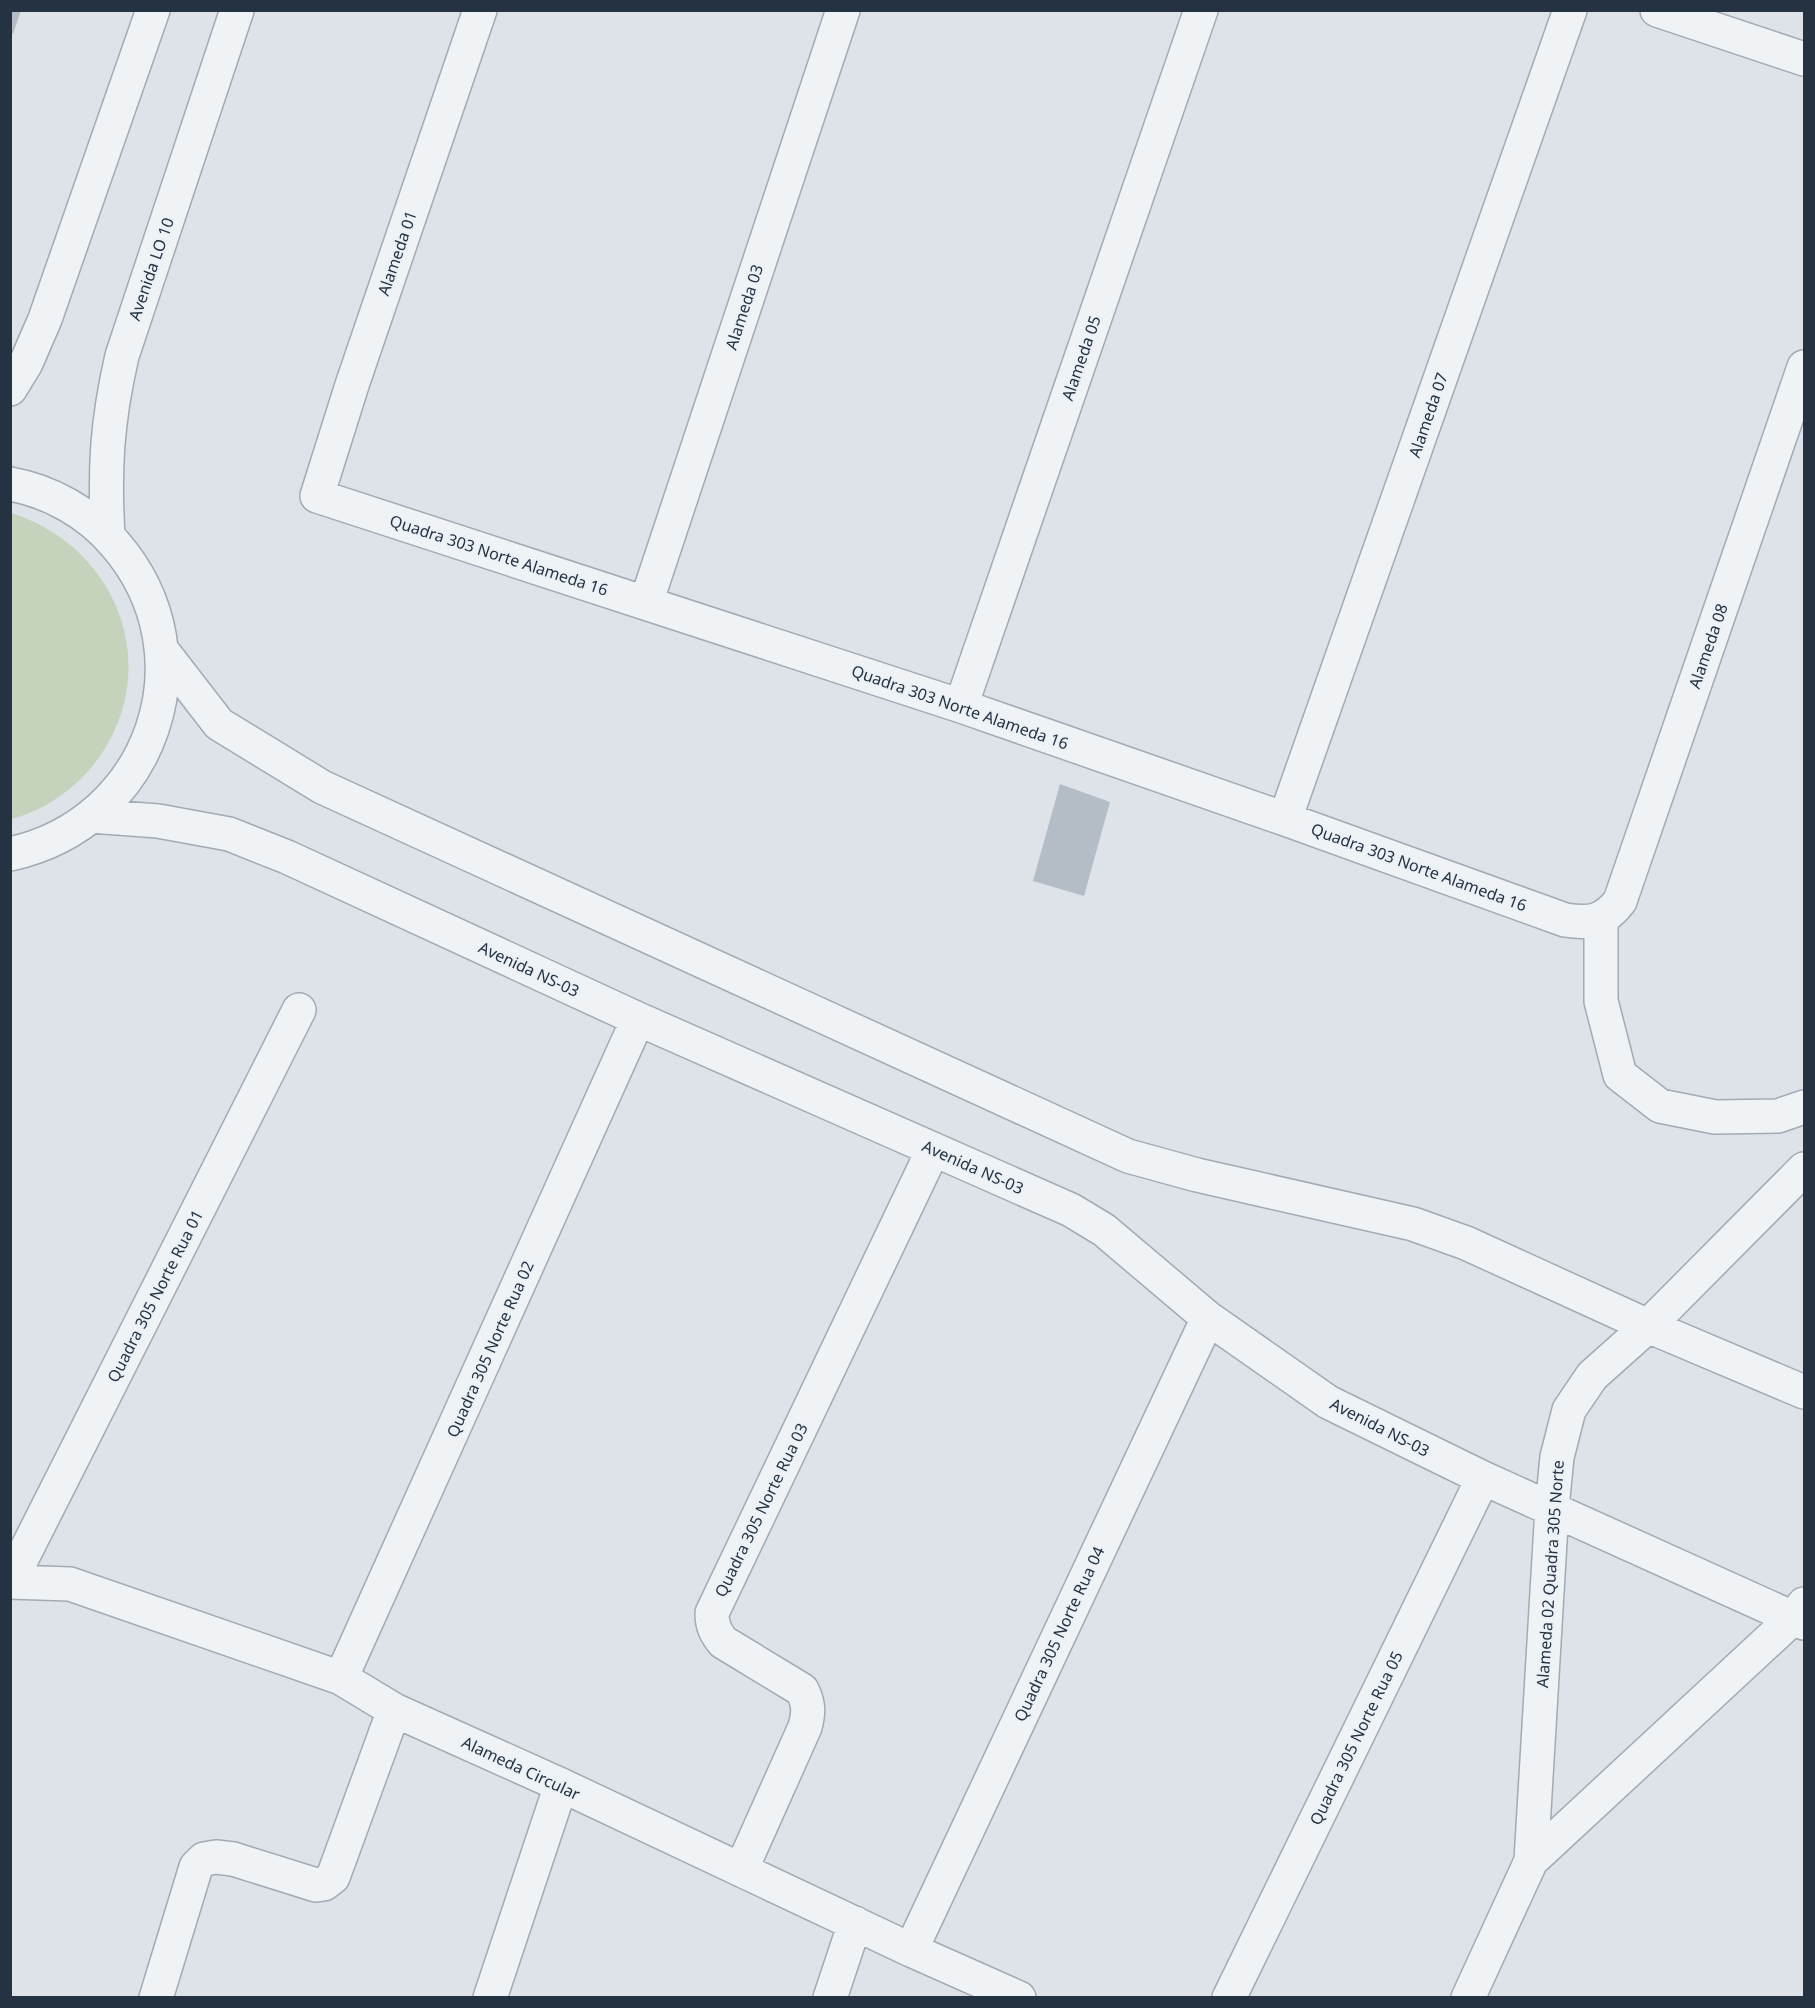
<svg xmlns="http://www.w3.org/2000/svg" width="1815" height="2008" font-family="'Noto Sans',sans-serif">
  <style>
    .green { fill: #c5d3bd }
    .building { fill: #b4bcc6 }
    .lines { fill: none; stroke-linecap: round; stroke-linejoin: round }
    .minor-casing { stroke: #a2aab3; stroke-width: 36 }
    .minor { stroke: #f0f3f6; stroke-width: 33 }
    .labels { text-anchor: middle; dominant-baseline: central; stroke-width: 4.5; stroke-linejoin: round; paint-order: stroke }
    .street-label { font-size: 16px; fill: #253241; stroke: #ecf1f6 }
  </style>
  <rect width="100%" height="100%" fill="#dde3e8"/>
  <path class="green" d="M 11,513 C 122,548 167,677 90,769 C 70,792 41,812 11,819 Z"/>
  <path class="building" d="M 10,10 L 21,10 L 13,34 L 10,33 Z
    M 1060,784 L 1110,802 L 1084,896 L 1033,881 Z"/>
  <g class="lines">
    <defs>
      <path id="minor" d="M 480,10 L 352,385 L 317,496 L 961,706 L 1285,819 L 1565,920 C 1590,924 1604,922 1620,901 L 1804,367
        M 1657,10 L 1804,59
        M 10,389 L 26,363 L 45,319 L 153,10
        M 10,484 C 50,491 89,513 115,544 C 211,655 153,823 10,854
        M 108,536 C 104,469 107,421 122,356 L 237,10
        M 646,603 L 843,10
        M 161,649 L 219,724 L 322,787 L 1128,1156 L 1197,1175 L 1413,1224 L 1466,1243 L 1648,1326 L 1804,1392
        M 961,706 L 1201,10
        M 91,816 L 158,821 L 229,834 L 287,857 L 638,1019 L 1071,1210 L 1104,1230 L 1208,1318 L 1328,1402 L 1483,1478 L 1804,1623
        M 1285,819 L 1570,10
        M 1601,919 L 1601,1001 L 1620,1075 L 1660,1106 L 1715,1117 L 1778,1116 L 1804,1107
        M 10,1582 L 70,1584 L 341,1678 L 394,1710 L 561,1785 L 911,1950 L 1019,1998
        M 10,1582 L 299,1010
        M 341,1678 L 638,1019
        M 1531,1861 L 1793,1618 L 1804,1604
        M 741,1870 L 805,1727 C 809,1712 809,1704 802,1690 L 723,1642 C 715,1632 712,1625 712,1613 L 933,1150
        M 911,1950 L 1208,1318
        M 156,1998 L 196,1867 L 204,1859 L 216,1857 L 233,1859 L 316,1885 L 324,1884 L 333,1877 L 394,1710
        M 490,1998 L 561,1785
        M 830,1998 L 855,1923
        M 1229,1998 L 1483,1478
        M 1468,1998 L 1531,1861 L 1552,1508 L 1557,1457 L 1569,1410 L 1592,1376 L 1648,1326 L 1804,1169"/>
    </defs>
    <use href="#minor" class="minor-casing"/>
    <use href="#minor" class="minor"/>
  </g>
  <g class="labels">
    <g class="street-label">
      <text transform="translate(397 253) rotate(-71)">Alameda 01</text>
      <text transform="translate(151 269) rotate(-71)">Avenida LO 10</text>
      <text transform="translate(744 307) rotate(-72)">Alameda 03</text>
      <text transform="translate(1081 358) rotate(-71)">Alameda 05</text>
      <text transform="translate(1428 415) rotate(-71)">Alameda 07</text>
      <text transform="translate(499 555) rotate(18)">Quadra 303 Norte Alameda 16</text>
      <text transform="translate(1708 646) rotate(-71)">Alameda 08</text>
      <text transform="translate(960 707) rotate(19)">Quadra 303 Norte Alameda 16</text>
      <text transform="translate(1419 867) rotate(20)">Quadra 303 Norte Alameda 16</text>
      <text transform="translate(529 969) rotate(25)">Avenida NS-03</text>
      <text transform="translate(973 1167) rotate(24)">Avenida NS-03</text>
      <text transform="translate(155 1296) rotate(-63)">Quadra 305 Norte Rua 01</text>
      <text transform="translate(490 1349) rotate(-66)">Quadra 305 Norte Rua 02</text>
      <text transform="translate(1380 1427) rotate(27)">Avenida NS-03</text>
      <text transform="translate(761 1510) rotate(-64)">Quadra 305 Norte Rua 03</text>
      <text transform="translate(1550 1574) rotate(-86)">Alameda 02 Quadra 305 Norte</text>
      <text transform="translate(1059 1634) rotate(-65)">Quadra 305 Norte Rua 04</text>
      <text transform="translate(1356 1738) rotate(-64)">Quadra 305 Norte Rua 05</text>
      <text transform="translate(521 1768) rotate(25)">Alameda Circular</text>
    </g>
  </g>
  <rect width="1815" height="2008" fill="none" stroke="#253241" stroke-width="24"/>
</svg>
